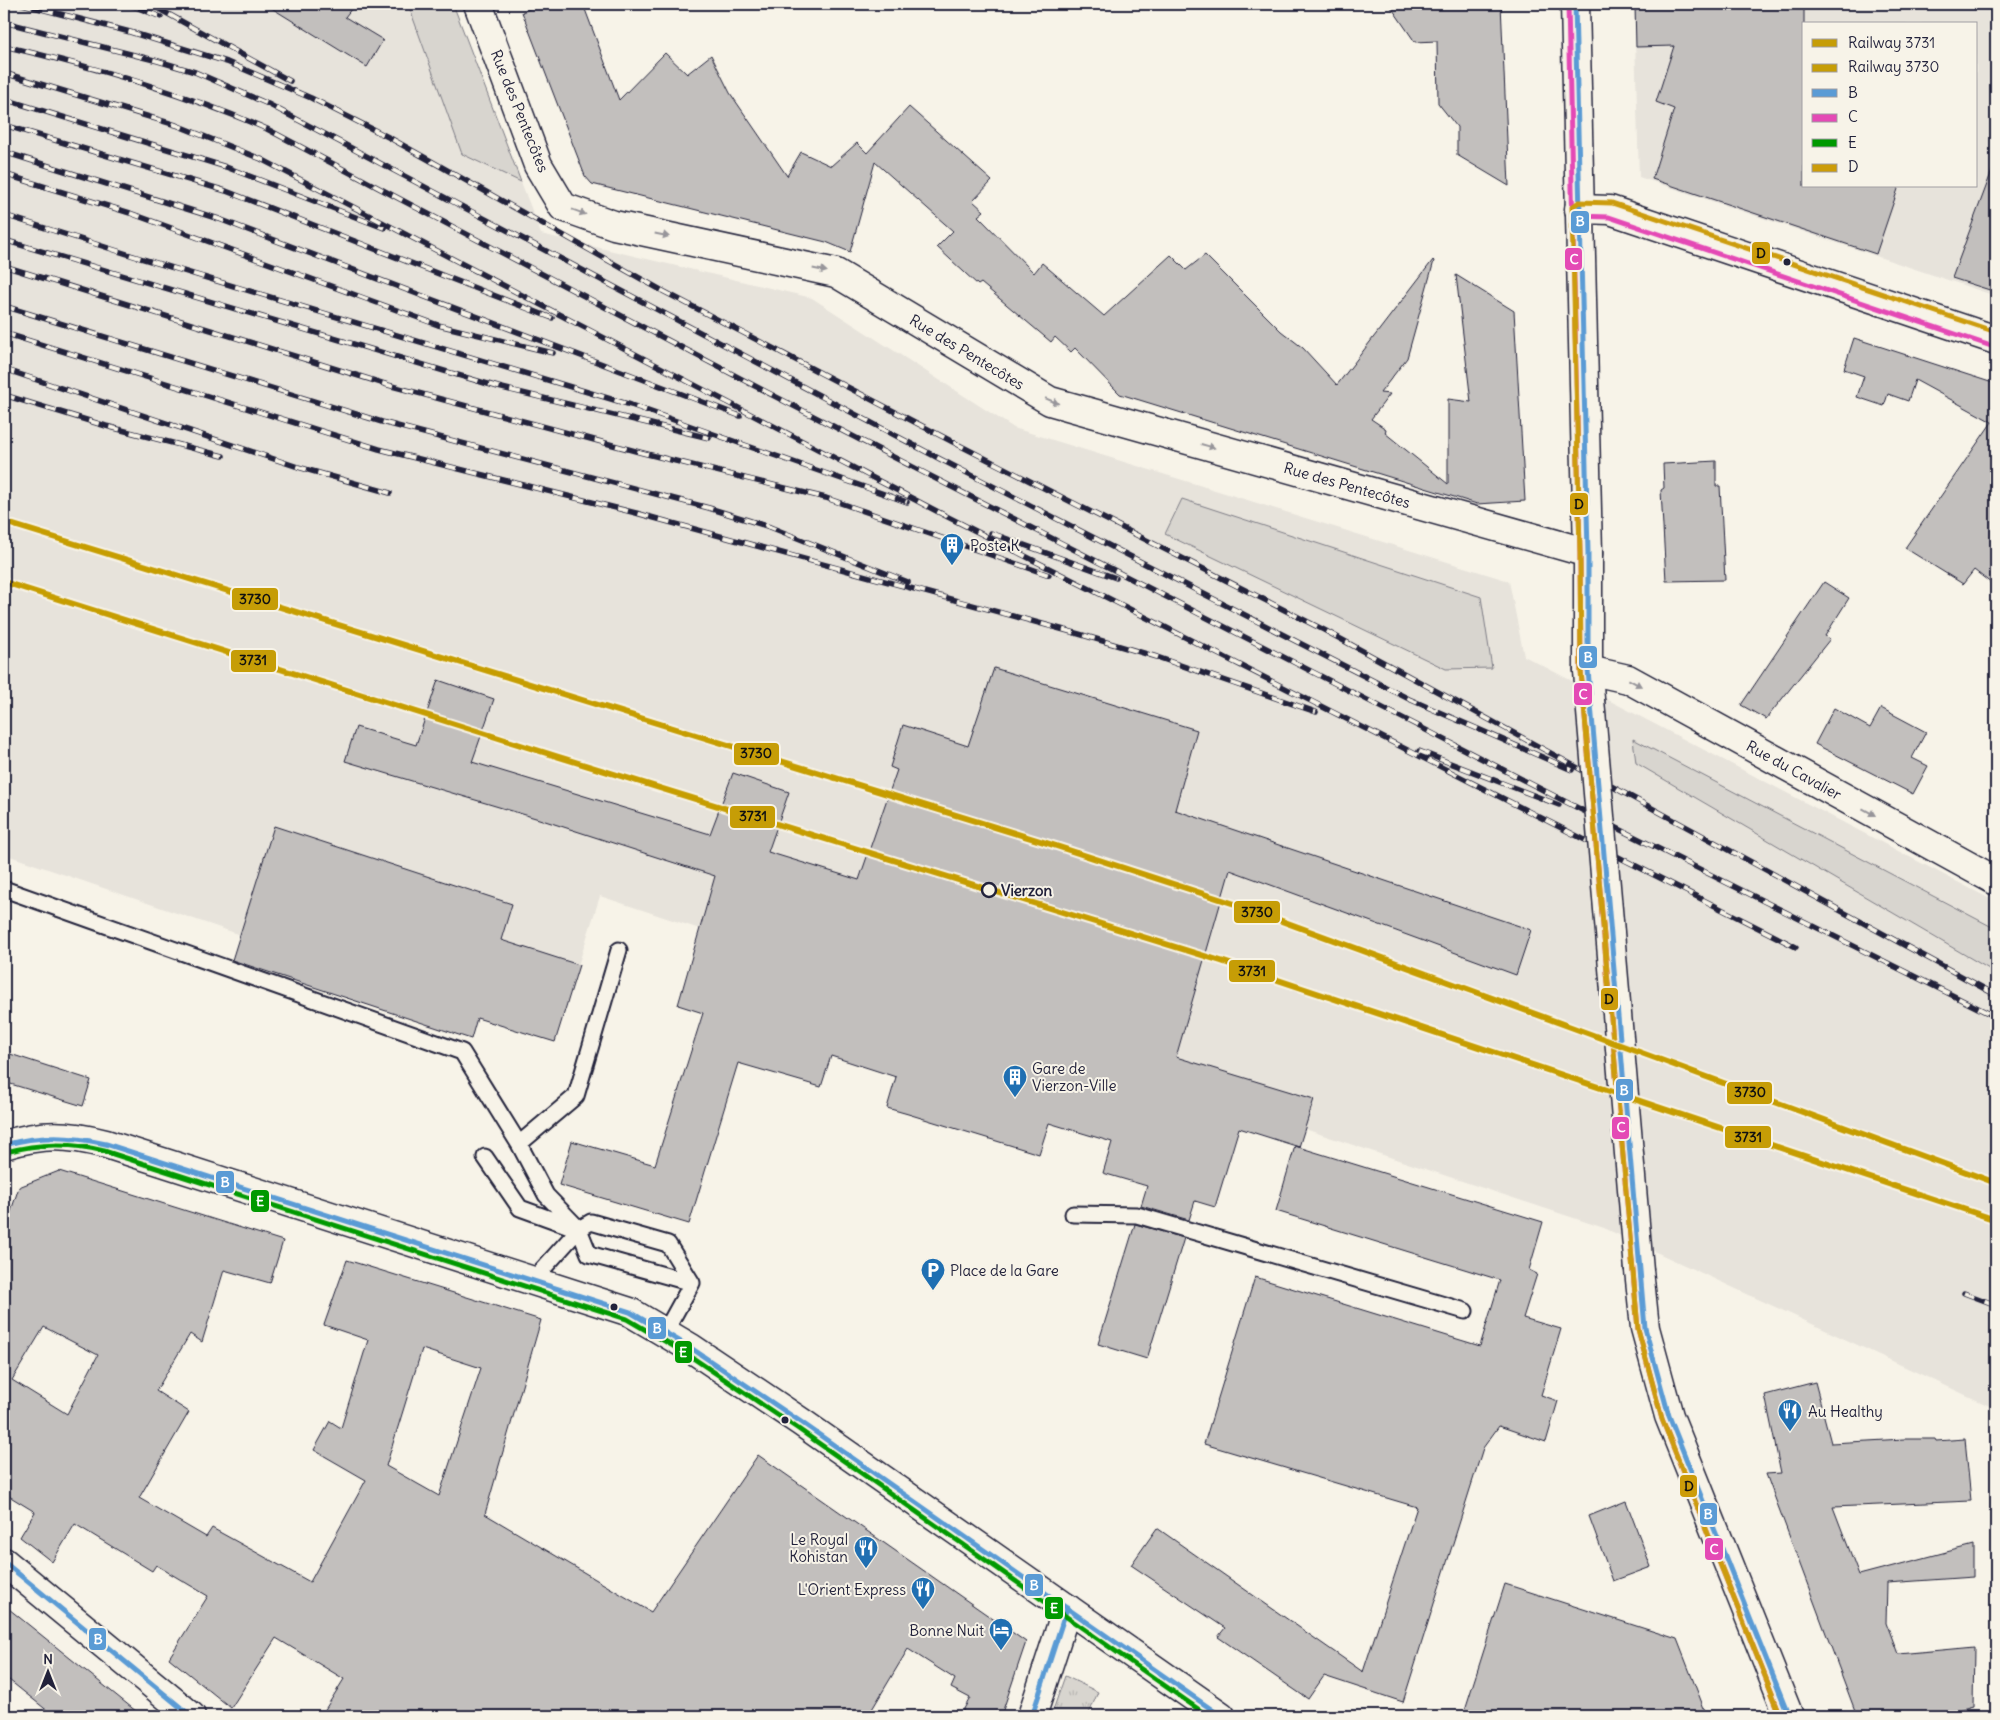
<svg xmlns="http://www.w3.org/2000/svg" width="2000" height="1720" font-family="Delius,sans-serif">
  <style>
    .built { fill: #e7e3db; fill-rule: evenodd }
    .green { fill: #d8d5cf; stroke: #7d7c85 }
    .park { fill: url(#park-tufts); stroke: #7d7c85 }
    .building { fill: #c2bfbd; stroke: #22223b; fill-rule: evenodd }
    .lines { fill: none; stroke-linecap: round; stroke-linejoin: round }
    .service-casing { stroke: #22223b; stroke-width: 19 }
    .minor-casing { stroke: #22223b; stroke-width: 31 }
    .primary-casing { stroke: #22223b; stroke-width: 31 }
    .service { stroke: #f7f3e8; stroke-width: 15 }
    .minor { stroke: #f7f3e8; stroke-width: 28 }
    .primary { stroke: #f7f3e8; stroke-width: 28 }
    .rail-casing { stroke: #22223b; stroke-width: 5.5 }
    .rail { stroke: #f7f3e8; stroke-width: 4; stroke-dasharray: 11; stroke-linecap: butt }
    .primary-bridge-casing { stroke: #22223b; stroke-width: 31; stroke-linecap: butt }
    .primary-bridge { stroke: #f7f3e8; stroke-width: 28 }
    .bus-1-casing { stroke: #f7f3e8; stroke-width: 9 }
    .bus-2-casing { stroke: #f7f3e8; stroke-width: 9 }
    .bus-3-casing { stroke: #f7f3e8; stroke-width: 9 }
    .bus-4-casing { stroke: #f7f3e8; stroke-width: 9 }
    .bus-1 { stroke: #5a9bd5; stroke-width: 5 }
    .bus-2 { stroke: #e44ab5; stroke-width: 5 }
    .bus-3 { stroke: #090; stroke-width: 5 }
    .bus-4 { stroke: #cc9c09; stroke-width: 5 }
    .rail-1-casing { stroke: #f7f3e8; stroke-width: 10 }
    .rail-2-casing { stroke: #f7f3e8; stroke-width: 10 }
    .rail-1 { stroke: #c69d06; stroke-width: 6 }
    .rail-2 { stroke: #c69d06; stroke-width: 6 }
    .oneway { fill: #97959a }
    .bus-dot { fill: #22223b; stroke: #f7f3e8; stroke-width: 2 }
    .stop-dot { fill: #f7f3e8; stroke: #22223b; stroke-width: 2.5 }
    .labels { text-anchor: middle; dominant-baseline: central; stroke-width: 4; stroke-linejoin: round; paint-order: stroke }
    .street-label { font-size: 15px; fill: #22223b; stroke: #f7f3e8 }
    .poi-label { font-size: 15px; fill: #22223b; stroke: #f7f3e8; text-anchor: start }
    .stop-label { font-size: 15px; font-weight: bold; fill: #22223b; stroke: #f7f3e8; text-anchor: start }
    .line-badge { stroke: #f7f3e8; stroke-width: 2 }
    .badge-label { font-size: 14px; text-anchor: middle; font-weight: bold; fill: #fff }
    .pale-badge-label { font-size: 14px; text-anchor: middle; font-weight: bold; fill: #111 }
  </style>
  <defs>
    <pattern id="park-tufts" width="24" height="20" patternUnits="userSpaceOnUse" patternTransform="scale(1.25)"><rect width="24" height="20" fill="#d8d5cf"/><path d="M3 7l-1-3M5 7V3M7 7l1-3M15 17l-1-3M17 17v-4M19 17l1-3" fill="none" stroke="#b9b7b3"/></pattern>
  </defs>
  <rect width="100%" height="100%" fill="#f7f3e8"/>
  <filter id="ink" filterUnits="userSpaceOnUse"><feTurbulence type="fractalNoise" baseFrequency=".02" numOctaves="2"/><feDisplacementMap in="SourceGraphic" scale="10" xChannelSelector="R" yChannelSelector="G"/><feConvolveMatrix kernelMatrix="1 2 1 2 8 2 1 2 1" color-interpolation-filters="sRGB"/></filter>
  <g filter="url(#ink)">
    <path class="built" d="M 4,4 L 453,4 L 541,234 L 812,298 L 1014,428 L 1509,581 L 1524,656 L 1996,902 L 1996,1409 L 1604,1228 L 600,896 L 554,1042 L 4,854 Z
      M 1634,4 L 1996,4 L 1996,296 L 1639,177 ZM 1804,24 L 1976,24 L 1976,186 L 1804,186 Z"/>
    <path class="green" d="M 408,4 L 453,4 L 521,182 L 462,154 Z
      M 1182,499 L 1481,597 L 1492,668 L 1446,669 L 1165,534 Z
      M 1633,739 L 1996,929 L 1996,973 L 1636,763 Z"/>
    <path class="park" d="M 1065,1676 L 1098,1692 L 1088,1716 L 1051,1716 Z"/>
    <path class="building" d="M 265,4 L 355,4 L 345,17 L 383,40 L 367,67 Z
      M 542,4 L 583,4 L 619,100 L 665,53 L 687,74 L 711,55 L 730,93 L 787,176 L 801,152 L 831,166 L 857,143 L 867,153 L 909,107 L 992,181 L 973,201 L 984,211 L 978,216 L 1034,273 L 1042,263 L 1104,316 L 1171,255 L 1186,270 L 1205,255 L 1281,331 L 1303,348 L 1337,385 L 1433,260 L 1434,261 L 1407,358 L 1380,393 L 1390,394 L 1371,419 L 1386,429 L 1385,433 L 1448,484 L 1448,399 L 1471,402 L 1456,275 L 1514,311 L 1525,501 L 1477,504 L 1120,394 L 1075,348 L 1071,352 L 1055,337 L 1051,342 L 981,283 L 978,285 L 937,247 L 953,231 L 875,162 L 850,252 L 826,242 L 592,184 L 585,176 L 522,12 Z
      M 1389,4 L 1501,4 L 1509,186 L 1457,155 L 1457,127 L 1438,103 L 1437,41 L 1415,42 Z
      M 1635,4 L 1804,4 L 1804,186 L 1899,186 L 1876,254 L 1652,179 L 1674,109 L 1656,102 L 1674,46 L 1636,47 Z
      M 1993,168 L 1996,169 L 1996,292 L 1952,278 Z
      M 1854,338 L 1996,384 L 1996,587 L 1974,570 L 1963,584 L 1905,548 L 1992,422 L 1915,380 L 1908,401 L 1888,394 L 1884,406 L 1857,397 L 1864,376 L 1844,369 Z
      M 1716,461 L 1716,486 L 1720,486 L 1725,580 L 1666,581 L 1661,490 L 1664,488 L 1663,464 Z
      M 1824,582 L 1849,598 L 1825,636 L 1830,639 L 1766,719 L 1741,705 Z
      M 994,668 L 1197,730 L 1175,810 L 1531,930 L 1516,975 L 1230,870 L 1176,1057 L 1314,1099 L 1299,1147 L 1239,1128 L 1215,1207 L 1195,1201 L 1189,1220 L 1141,1206 L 1147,1186 L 1103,1173 L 1112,1142 L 1049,1123 L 1039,1154 L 908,1114 L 887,1108 L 896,1077 L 831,1056 L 821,1087 L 738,1063 L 689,1224 L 559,1185 L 572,1141 L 655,1165 L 703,1013 L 678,1005 L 715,876 L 539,819 L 345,761 L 356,727 L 416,745 L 438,680 L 494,699 L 472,762 L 710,834 L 733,773 L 789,792 L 768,852 L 859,880 L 897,770 L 890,767 L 903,725 L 968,746 Z
      M 1834,708 L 1870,728 L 1881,708 L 1926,732 L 1912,758 L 1928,766 L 1913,794 L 1815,744 Z
      M 274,826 L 512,904 L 501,940 L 579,965 L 555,1042 L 477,1018 L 471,1039 L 232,960 Z
      M 4,1052 L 91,1080 L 83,1106 L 4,1082 Z
      M 1295,1146 L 1543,1222 L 1529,1270 L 1537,1274 L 1523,1318 L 1561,1329 L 1541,1395 L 1558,1401 L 1546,1442 L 1499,1426 L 1483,1448 L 1403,1702 L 1324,1676 L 1308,1699 L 1218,1637 L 1225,1628 L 1131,1565 L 1157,1528 L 1363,1672 L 1417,1507 L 1204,1444 L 1255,1277 L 1480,1346 L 1500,1280 L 1276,1211 Z
      M 59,1171 L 283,1241 L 270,1283 L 224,1270 L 202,1342 L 190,1334 L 156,1391 L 189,1412 L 139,1498 L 206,1537 L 212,1528 L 310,1582 L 366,1480 L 314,1450 L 330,1421 L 341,1428 L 368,1340 L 324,1325 L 347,1260 L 541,1320 L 485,1514 L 651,1612 L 758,1455 L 1026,1642 L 1001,1716 L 960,1716 L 970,1698 L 951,1688 L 955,1679 L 908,1649 L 868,1716 L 321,1716 L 344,1679 L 276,1638 L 231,1708 L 169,1658 L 208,1596 L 156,1565 L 152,1571 L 75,1524 L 52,1562 L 20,1537 L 35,1512 L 4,1493 L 4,1232 L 19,1187 ZM 44,1327 L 98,1355 L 67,1414 L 12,1380 ZM 422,1349 L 481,1368 L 439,1496 L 386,1466 Z
      M 1135,1224 L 1184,1238 L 1147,1359 L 1098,1344 Z
      M 1815,1382 L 1831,1443 L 1904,1439 L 1935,1439 L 1936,1441 L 1965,1439 L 1971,1501 L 1833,1507 L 1859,1575 L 1973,1545 L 1973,1577 L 1887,1583 L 1886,1622 L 1898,1654 L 1974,1647 L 1973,1707 L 1939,1716 L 1857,1716 L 1766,1474 L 1781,1473 L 1765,1395 Z
      M 1626,1501 L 1651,1567 L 1613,1581 L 1589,1516 Z
      M 1505,1584 L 1677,1639 L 1707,1716 L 1463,1716 Z
      M 4,1605 L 142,1716 L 54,1716 L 4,1676 Z"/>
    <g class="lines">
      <defs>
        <path id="service" d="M 4,889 L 462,1052 L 519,1144 L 546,1195 L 579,1229 L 589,1254 L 692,1283
          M 519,1144 L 576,1096 L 619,950
          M 485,1157 L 520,1208 L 575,1228
          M 1073,1214 L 1137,1215 L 1465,1311
          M 532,1281 L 579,1229 L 591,1222 L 668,1244 L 692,1283
          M 665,1332 L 692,1283"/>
        <path id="minor" d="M 478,4 L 538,165 L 563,207 L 614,225 L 836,273 L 1050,401 L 1588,553
          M 1579,209 L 1610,210 L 1996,340
          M 1588,670 L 1628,679 L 1996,881
          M 4,1562 L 191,1716
          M 1032,1716 L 1067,1608"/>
        <path id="primary" d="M 1575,4 L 1588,553 L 1588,670 L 1590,700
          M 4,1145 C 43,1133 67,1134 106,1144 L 630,1312 L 691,1348 L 801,1422 L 1221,1716
          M 1639,1270 L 1645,1328 L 1669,1416 L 1789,1716"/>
      </defs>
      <use href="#service" class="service-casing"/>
      <use href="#minor" class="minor-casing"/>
      <use href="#primary" class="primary-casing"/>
      <use href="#service" class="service"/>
      <use href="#minor" class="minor"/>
      <use href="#primary" class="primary"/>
      <defs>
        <path id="rail" d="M 22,4 L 130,32 L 227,62 L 311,98 L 390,138 L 661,290 L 951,441 L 1324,630 L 1996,995
          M 128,4 L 161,17
          M 150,4 L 290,81
          M 4,22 L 158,61 L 195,72 L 268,104 L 940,459 L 1409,699 L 1572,770
          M 4,46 C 95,67 181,92 267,129 L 753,385 L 1615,827 L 1996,1017
          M 4,73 L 176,125 L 261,159 L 948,517 L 1796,947
          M 4,99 L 226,167 L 384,228
          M 4,125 L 226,191 L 552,318
          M 4,152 L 219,219 L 740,416
          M 4,174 L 130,213 L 438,325 L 553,353
          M 4,215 L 140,258 L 631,405 L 907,502
          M 4,240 L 498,387 L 709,438
          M 4,266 L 388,385 L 643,453 L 826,498 L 1049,575
          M 4,306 L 382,422 L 709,508 L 770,527 L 908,582
          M 4,333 L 379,449 L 636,513 L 1079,634 L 1157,657 L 1316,712
          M 4,369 L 298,467 L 390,493
          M 4,395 L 106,426 L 223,456
          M 991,533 L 1116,578
          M 1419,751 L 1559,805
          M 1964,1293 L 1996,1305"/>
      </defs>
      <use href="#rail" class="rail-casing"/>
      <use href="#rail" class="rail"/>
      <defs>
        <path id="primary-bridge" d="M 1590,700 L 1639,1270"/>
      </defs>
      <use href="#primary-bridge" class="primary-bridge-casing"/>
      <use href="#primary-bridge" class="primary-bridge"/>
      <defs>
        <path id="bus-1" d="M 1575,4 L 1588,553 L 1588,670 L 1645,1328 L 1669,1416 L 1789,1716
          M 4,1145 C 39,1135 70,1136 106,1144 L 630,1312 L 691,1348 L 801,1422 L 1221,1716
          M 4,1562 L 191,1716
          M 1032,1716 L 1067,1608"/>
        <path id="bus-2" d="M 1568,4 L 1580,553 L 1581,671 L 1638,1329 L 1662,1419 L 1781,1716
          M 1579,216 L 1609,217 L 1994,347"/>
        <path id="bus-3" d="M 6,1152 C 40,1143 70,1143 104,1151 L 627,1319 L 687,1354 L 797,1428 L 1208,1716"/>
        <path id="bus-4" d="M 1781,1716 L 1662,1419 L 1638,1329 L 1581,671 L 1580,553 L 1572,207 L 1579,202 L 1612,203 L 1996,332"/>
      </defs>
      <use href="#bus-1" class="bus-1-casing"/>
      <use href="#bus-2" class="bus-2-casing"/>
      <use href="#bus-3" class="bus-3-casing"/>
      <use href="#bus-4" class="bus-4-casing"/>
      <use href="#bus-1" class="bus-1"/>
      <use href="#bus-2" class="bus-2"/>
      <use href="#bus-3" class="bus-3"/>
      <use href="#bus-4" class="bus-4"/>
      <defs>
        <path id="rail-1" d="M 4,582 L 559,757 L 1221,961 L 1996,1220"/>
        <path id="rail-2" d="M 4,522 L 1050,844 L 1241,906 L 1996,1183"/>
      </defs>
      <use href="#rail-1" class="rail-1-casing"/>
      <use href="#rail-2" class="rail-2-casing"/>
      <use href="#rail-1" class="rail-1"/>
      <use href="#rail-2" class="rail-2"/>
    </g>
    <defs><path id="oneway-solid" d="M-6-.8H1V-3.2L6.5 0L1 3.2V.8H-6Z" transform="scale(1.25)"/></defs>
    <g class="oneway">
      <use href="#oneway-solid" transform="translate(579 212) rotate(20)"/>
      <use href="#oneway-solid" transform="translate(662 235) rotate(12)"/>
      <use href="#oneway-solid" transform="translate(820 270) rotate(12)"/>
      <use href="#oneway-solid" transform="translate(1052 401) rotate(22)"/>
      <use href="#oneway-solid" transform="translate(1208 446) rotate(16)"/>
      <use href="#oneway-solid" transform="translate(1635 683) rotate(28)"/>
      <use href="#oneway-solid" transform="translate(1869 812) rotate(29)"/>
    </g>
  </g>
  <defs>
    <symbol id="building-pin" viewBox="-11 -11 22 30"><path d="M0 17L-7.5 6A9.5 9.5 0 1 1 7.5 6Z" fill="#1f6fb2" stroke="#f7f3e8"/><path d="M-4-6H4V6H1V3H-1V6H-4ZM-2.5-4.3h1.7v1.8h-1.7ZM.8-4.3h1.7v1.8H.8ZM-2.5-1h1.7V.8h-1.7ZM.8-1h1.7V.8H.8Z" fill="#fff"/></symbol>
    <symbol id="parking-pin" viewBox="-11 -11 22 30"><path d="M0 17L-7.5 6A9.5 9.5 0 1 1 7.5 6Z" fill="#1f6fb2" stroke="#f7f3e8"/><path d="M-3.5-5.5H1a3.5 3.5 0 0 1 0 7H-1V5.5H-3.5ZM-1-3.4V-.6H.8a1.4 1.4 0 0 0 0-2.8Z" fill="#fff"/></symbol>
    <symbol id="restaurant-pin" viewBox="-11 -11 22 30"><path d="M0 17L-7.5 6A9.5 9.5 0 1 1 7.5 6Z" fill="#1f6fb2" stroke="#f7f3e8"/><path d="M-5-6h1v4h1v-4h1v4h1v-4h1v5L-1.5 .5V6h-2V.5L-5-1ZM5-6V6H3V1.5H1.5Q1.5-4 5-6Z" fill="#fff"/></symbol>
    <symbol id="hotel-pin" viewBox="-11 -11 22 30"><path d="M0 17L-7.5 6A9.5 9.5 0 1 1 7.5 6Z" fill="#1f6fb2" stroke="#f7f3e8"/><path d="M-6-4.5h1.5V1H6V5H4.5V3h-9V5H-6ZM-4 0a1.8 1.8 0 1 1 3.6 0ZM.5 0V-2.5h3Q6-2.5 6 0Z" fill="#fff"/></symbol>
  </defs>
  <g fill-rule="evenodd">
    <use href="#building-pin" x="938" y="531" width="28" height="38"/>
    <use href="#building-pin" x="1001" y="1063" width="28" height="38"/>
    <use href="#parking-pin" x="919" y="1256" width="28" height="38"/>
    <use href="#restaurant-pin" x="1776" y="1397" width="28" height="38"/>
    <use href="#restaurant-pin" x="852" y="1534" width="28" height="38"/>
    <use href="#restaurant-pin" x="909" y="1575" width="28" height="38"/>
    <use href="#hotel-pin" x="987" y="1616" width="28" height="38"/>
  </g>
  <g class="bus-dot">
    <circle cx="1787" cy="262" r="4.5"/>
    <circle cx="614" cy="1307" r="4.5"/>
    <circle cx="785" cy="1420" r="4.5"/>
  </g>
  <circle class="stop-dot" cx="989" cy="890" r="7"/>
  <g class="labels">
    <g class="street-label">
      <text transform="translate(520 111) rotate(68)">Rue des Pentecôtes</text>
      <text transform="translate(967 352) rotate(31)">Rue des Pentecôtes</text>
      <text transform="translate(1347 485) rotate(16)">Rue des Pentecôtes</text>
      <text transform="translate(1794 770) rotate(29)">Rue du Cavalier</text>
    </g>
    <g class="poi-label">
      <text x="970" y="545">Poste K</text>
      <text x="1032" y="1068">Gare de<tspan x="1032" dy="17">Vierzon-Ville</tspan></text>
      <text x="950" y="1270">Place de la Gare</text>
      <text x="1808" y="1411">Au Healthy</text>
      <text x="848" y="1539" text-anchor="end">Le Royal<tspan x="848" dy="17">Kohistan</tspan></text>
      <text x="906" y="1589" text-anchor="end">L'Orient Express</text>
      <text x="984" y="1630" text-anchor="end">Bonne Nuit</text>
    </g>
    <g class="stop-label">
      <text x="1001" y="890">Vierzon</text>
    </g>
  </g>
  <g class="line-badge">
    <rect x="1570" y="210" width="20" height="24" rx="5" fill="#5a9bd5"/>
    <rect x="1751" y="241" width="20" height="24" rx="5" fill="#cc9c09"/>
    <rect x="1564" y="247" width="19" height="24" rx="5" fill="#e44ab5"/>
    <rect x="1569" y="492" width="20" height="24" rx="5" fill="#cc9c09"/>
    <rect x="231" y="587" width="48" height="24" rx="5" fill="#c69d06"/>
    <rect x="1578" y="645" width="20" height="24" rx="5" fill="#5a9bd5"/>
    <rect x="230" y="649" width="47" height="24" rx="5" fill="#c69d06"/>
    <rect x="1573" y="682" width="20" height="24" rx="5" fill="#e44ab5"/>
    <rect x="733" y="742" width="47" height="24" rx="5" fill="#c69d06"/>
    <rect x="729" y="805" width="47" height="24" rx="5" fill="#c69d06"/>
    <rect x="1233" y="900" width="48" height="24" rx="5" fill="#c69d06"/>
    <rect x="1228" y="959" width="48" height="24" rx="5" fill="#c69d06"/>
    <rect x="1600" y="987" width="19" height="24" rx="5" fill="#cc9c09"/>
    <rect x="1615" y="1078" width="19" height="24" rx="5" fill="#5a9bd5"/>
    <rect x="1726" y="1081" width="47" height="24" rx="5" fill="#c69d06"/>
    <rect x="1611" y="1116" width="19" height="24" rx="5" fill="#e44ab5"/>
    <rect x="1724" y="1125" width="48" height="24" rx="5" fill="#c69d06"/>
    <rect x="215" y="1170" width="20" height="24" rx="5" fill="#5a9bd5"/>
    <rect x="250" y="1189" width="20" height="24" rx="5" fill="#090"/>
    <rect x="647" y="1316" width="20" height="24" rx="5" fill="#5a9bd5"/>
    <rect x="674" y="1340" width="19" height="24" rx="5" fill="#090"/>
    <rect x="1679" y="1474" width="19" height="24" rx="5" fill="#cc9c09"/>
    <rect x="1699" y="1502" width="19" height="24" rx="5" fill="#5a9bd5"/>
    <rect x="1704" y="1537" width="20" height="24" rx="5" fill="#e44ab5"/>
    <rect x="1024" y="1573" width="20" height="24" rx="5" fill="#5a9bd5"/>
    <rect x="1044" y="1596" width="20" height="24" rx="5" fill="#090"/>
    <rect x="88" y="1627" width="19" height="24" rx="5" fill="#5a9bd5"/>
  </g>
  <g class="badge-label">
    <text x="1580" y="226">B</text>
    <text x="1574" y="264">C</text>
    <text x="1588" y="662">B</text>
    <text x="1583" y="699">C</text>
    <text x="1624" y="1095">B</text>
    <text x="1621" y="1132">C</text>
    <text x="225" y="1187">B</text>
    <text x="260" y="1206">E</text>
    <text x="657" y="1333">B</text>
    <text x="683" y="1357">E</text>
    <text x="1708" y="1519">B</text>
    <text x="1714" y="1554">C</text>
    <text x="1034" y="1590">B</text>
    <text x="1054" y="1613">E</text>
    <text x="98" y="1644">B</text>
  </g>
  <g class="pale-badge-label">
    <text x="1761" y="258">D</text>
    <text x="1579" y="509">D</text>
    <text x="255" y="604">3730</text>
    <text x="253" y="665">3731</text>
    <text x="756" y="758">3730</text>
    <text x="753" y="821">3731</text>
    <text x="1257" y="917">3730</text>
    <text x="1252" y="976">3731</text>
    <text x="1609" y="1004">D</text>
    <text x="1750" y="1097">3730</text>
    <text x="1748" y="1142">3731</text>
    <text x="1689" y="1491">D</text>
  </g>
  <rect width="2000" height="1720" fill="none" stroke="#f7f3e8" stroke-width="20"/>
  <rect x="10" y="10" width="1980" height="1700" fill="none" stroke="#22223b" stroke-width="2" filter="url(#ink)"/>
  <rect x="1802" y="22" width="175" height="165" fill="#f7f3e8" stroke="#a29fa3"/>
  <rect x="1812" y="39" width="25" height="8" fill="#c69d06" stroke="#a29fa3"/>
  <text x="1848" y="48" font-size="15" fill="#22223b">Railway 3731</text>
  <rect x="1812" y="64" width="25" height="8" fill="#c69d06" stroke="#a29fa3"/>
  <text x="1848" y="72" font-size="15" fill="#22223b">Railway 3730</text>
  <rect x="1812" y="89" width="25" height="8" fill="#5a9bd5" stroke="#a29fa3"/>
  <text x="1848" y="98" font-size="15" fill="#22223b">B</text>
  <rect x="1812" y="114" width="25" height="8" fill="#e44ab5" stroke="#a29fa3"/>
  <text x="1848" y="122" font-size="15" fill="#22223b">C</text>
  <rect x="1812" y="139" width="25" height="8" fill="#009900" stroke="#a29fa3"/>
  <text x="1848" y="148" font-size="15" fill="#22223b">E</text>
  <rect x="1812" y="164" width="25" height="8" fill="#cc9c09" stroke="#a29fa3"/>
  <text x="1848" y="172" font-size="15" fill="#22223b">D</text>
  <g transform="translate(48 1672)" stroke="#f7f3e8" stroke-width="4" paint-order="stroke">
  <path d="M0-4L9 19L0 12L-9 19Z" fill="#22223b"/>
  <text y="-8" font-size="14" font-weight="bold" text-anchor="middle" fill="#22223b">N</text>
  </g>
</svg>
